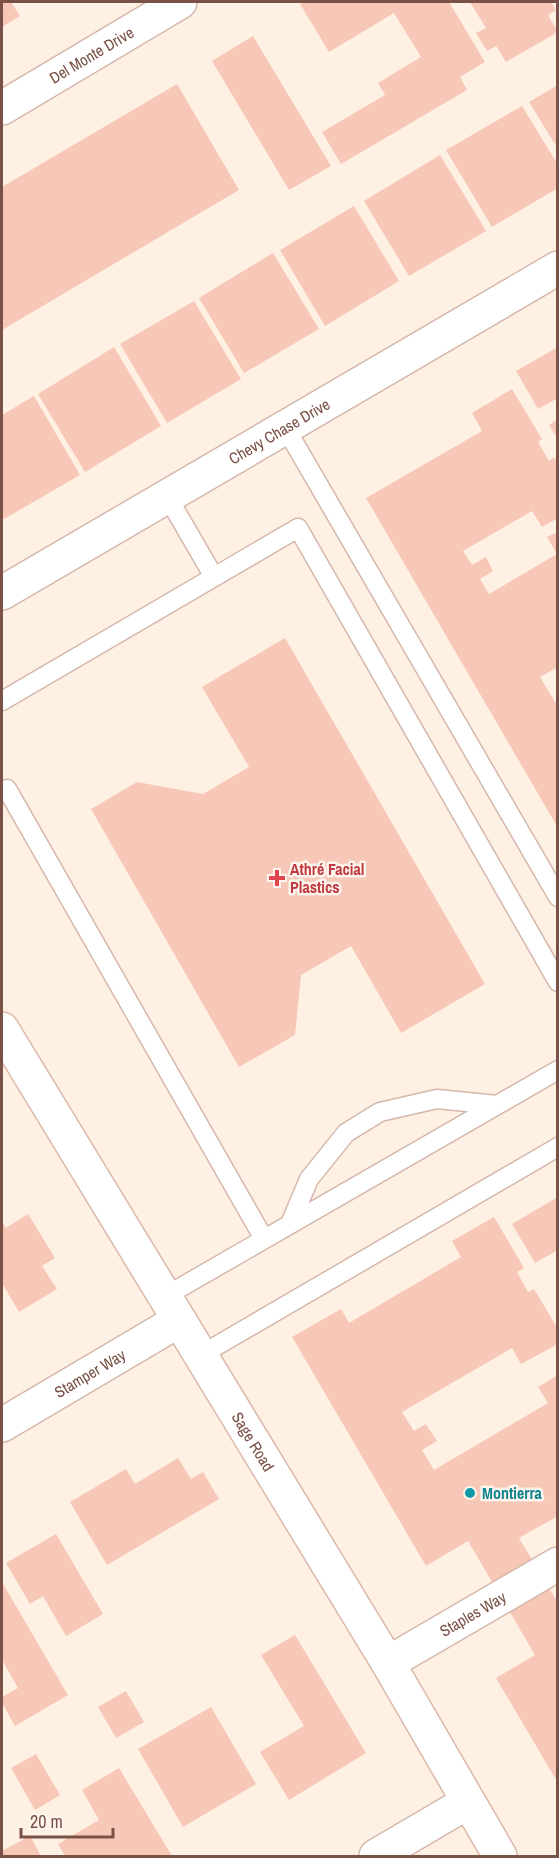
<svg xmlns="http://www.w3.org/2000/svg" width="559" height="1858" font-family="'Archivo Narrow',sans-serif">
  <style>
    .building { fill: #f7c8b8 }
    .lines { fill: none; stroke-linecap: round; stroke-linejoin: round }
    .service-casing { stroke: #d4b8ab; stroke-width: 21 }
    .minor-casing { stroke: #d4b8ab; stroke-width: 36 }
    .tertiary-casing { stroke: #d4b8ab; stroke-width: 36 }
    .secondary-casing { stroke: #dab8aa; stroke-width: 36 }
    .service { stroke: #fff; stroke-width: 18 }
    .minor { stroke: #fff; stroke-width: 33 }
    .tertiary { stroke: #fff; stroke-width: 33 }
    .secondary { stroke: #fff; stroke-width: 33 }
    .health-dot { fill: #e0444e; stroke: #fff5ec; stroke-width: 2 }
    .culture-dot { fill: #0f9aa8; stroke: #fff5ec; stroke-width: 2 }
    .labels { text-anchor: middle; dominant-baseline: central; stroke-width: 5; stroke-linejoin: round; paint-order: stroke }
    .street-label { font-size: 16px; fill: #7a5146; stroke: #fff5ec }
    .health-label { font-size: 16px; font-weight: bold; fill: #be3a42; stroke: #fff5ec; text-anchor: start }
    .culture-label { font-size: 16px; font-weight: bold; fill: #0d838f; stroke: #fff5ec; text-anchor: start }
  </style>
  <rect width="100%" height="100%" fill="#fef0e3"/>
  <path class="building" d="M 2,2 L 11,2 L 20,16 L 2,27 Z
    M 305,2 L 449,2 L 485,62 L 460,77 L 467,90 L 341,164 L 322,132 L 385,95 L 378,83 L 421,57 L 394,13 L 329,52 L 300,4 Z
    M 470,2 L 551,2 L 556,10 L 548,15 L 558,32 L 506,62 L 496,46 L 487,51 L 476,33 L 486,28 Z
    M 253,36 L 331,166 L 289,190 L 212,61 Z
    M 177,84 L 239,190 L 2,330 L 2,187 Z
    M 558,85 L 558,149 L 529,102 Z
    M 522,106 L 558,165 L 558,188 L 492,227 L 446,150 Z
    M 440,155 L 486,231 L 409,276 L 364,201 Z
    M 354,206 L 399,281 L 325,326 L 280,250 Z
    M 273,253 L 319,329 L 244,373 L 199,298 Z
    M 194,301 L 241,379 L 167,423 L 120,344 Z
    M 114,347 L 161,426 L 85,472 L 38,394 Z
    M 558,347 L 558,398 L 538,409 L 516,371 Z
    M 512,389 L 542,439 L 538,442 L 549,461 L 554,457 L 558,464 L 558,518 L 542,527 L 532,511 L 463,551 L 472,565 L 486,557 L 493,571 L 480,579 L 489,594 L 557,554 L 547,537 L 558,532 L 558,667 L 540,677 L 558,707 L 558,828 L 366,498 L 482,431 L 472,413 Z
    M 34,396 L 80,475 L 4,519 L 2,514 L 2,415 Z
    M 558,419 L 558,439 L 549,425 Z
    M 285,638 L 485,984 L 401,1033 L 351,946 L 301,975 L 295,1035 L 239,1067 L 91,809 L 137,782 L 203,794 L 249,767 L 202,687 Z
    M 558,1197 L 558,1250 L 535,1263 L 512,1224 Z
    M 28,1214 L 55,1258 L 42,1266 L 57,1289 L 19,1312 L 2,1283 L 2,1221 L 6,1228 Z
    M 494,1217 L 524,1268 L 517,1272 L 528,1292 L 534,1289 L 558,1329 L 558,1344 L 521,1364 L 512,1348 L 402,1412 L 414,1431 L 426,1424 L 437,1441 L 422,1450 L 434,1470 L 548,1403 L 538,1387 L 558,1375 L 558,1516 L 519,1538 L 558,1603 L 558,1783 L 496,1678 L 535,1655 L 468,1541 L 426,1566 L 292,1337 L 341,1309 L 349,1323 L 461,1257 L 452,1241 Z
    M 178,1458 L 191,1479 L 203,1472 L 219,1499 L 107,1565 L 70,1502 L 126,1469 L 135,1484 Z
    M 56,1534 L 103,1614 L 66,1636 L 43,1596 L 30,1604 L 6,1563 Z
    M 2,1582 L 68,1695 L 15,1726 L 2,1703 L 2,1697 L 18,1688 L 2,1660 Z
    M 295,1635 L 366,1753 L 289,1800 L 260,1752 L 304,1726 L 261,1655 Z
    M 126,1691 L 144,1722 L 116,1738 L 98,1707 Z
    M 211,1707 L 256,1784 L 183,1827 L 138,1749 Z
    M 36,1754 L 60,1795 L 35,1810 L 11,1768 Z
    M 119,1768 L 172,1856 L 65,1856 L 58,1844 L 99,1820 L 82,1790 Z
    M 30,1836 L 41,1856 L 2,1856 L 2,1851 Z"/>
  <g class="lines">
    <defs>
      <path id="service" d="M 285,427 L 558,897
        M 167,496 L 214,577
        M 2,701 L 298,528 L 558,982
        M 7,789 L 264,1239
        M 290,1224 L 309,1179 L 346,1133 L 380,1112 L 437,1099 L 497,1105
        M 164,1297 L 558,1070
        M 199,1356 L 558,1147"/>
      <g id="minor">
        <path id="s1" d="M 2,108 L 180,2"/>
        <path id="s2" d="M 2,1425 L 178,1321"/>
        <path id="s3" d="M 388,1663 L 558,1564"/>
        <path d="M 376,1856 L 468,1802"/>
      </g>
      <g id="tertiary">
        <path id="s4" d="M 2,593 L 558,268"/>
      </g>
      <g id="secondary">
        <path id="s5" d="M 2,1029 L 388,1663 L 500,1856"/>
      </g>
    </defs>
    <use href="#service" class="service-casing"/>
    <use href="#minor" class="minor-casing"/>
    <use href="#tertiary" class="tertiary-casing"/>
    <use href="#secondary" class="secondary-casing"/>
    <use href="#service" class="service"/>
    <use href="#minor" class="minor"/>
    <use href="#tertiary" class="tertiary"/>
    <use href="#secondary" class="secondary"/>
  </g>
  <path class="health-dot" d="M274 869h6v6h6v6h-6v6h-6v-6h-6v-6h6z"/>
  <circle class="culture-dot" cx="470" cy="1493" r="6"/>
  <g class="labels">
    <g class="street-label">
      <text stroke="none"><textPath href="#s1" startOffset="104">Del Monte Drive</textPath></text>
      <text stroke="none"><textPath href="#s4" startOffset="321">Chevy Chase Drive</textPath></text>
      <text stroke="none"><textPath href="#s2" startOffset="102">Stamper Way</textPath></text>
      <text stroke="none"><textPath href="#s5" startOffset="483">Sage Road</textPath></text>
      <text stroke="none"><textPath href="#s3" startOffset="98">Staples Way</textPath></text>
    </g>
    <g class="health-label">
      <text x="290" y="869">Athré Facial<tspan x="290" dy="18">Plastics</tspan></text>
    </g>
    <g class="culture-label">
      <text x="482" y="1493">Montierra</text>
    </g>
  </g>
  <rect width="559" height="1858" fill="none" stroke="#7a5146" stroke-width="6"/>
  <path d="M21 1828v9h92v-9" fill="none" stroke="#7a5146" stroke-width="3"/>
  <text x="30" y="1828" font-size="18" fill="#7a5146" stroke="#fff5ec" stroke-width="4.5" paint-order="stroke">20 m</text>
</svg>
